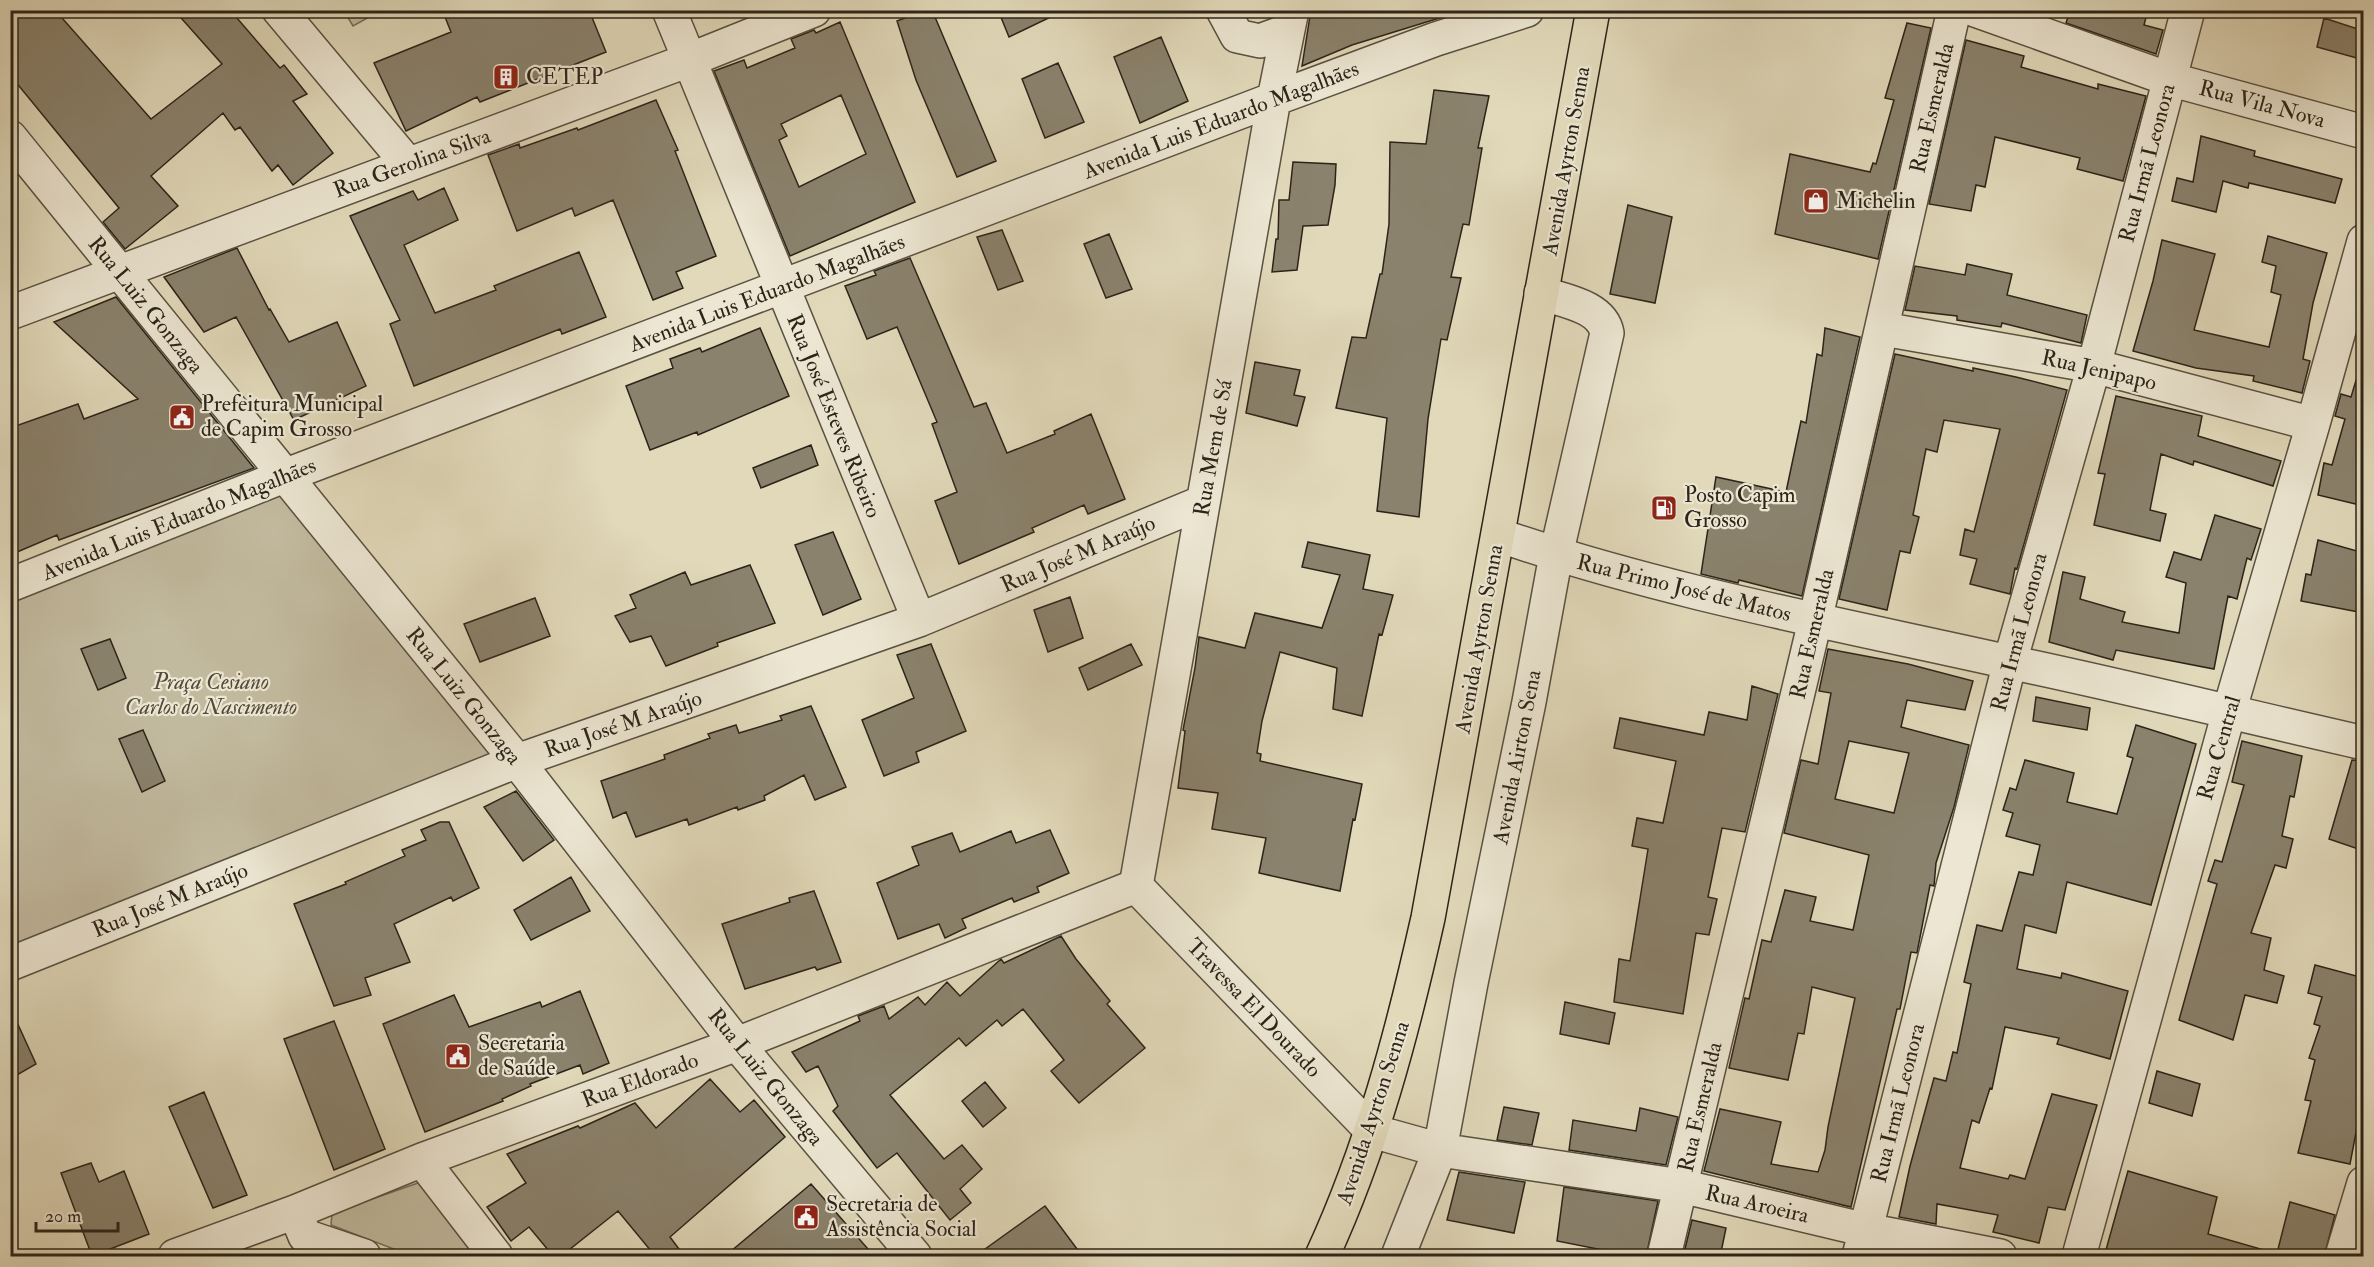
<svg xmlns="http://www.w3.org/2000/svg" width="2374" height="1267" font-family="'IM FELL Double Pica',serif">
  <style>
    .green { fill: #c2ba9f; stroke: #776f5c; stroke-width: 1.5 }
    .building { fill: #8a826d; stroke: #2c2419; stroke-width: 1.5; fill-rule: evenodd }
    .lines { fill: none; stroke-linecap: round; stroke-linejoin: round }
    .minor-casing { stroke: #595141; stroke-width: 36 }
    .highway-casing { stroke: #2c2419; stroke-width: 36 }
    .minor { stroke: #ece6d2; stroke-width: 33 }
    .highway { stroke: #e1d9ba; stroke-width: 33 }
    .labels { text-anchor: middle; dominant-baseline: central; stroke-width: 4.5; stroke-linejoin: round; paint-order: stroke }
    .poi-label { font-size: 22px; fill: #2c2419; stroke: #ece6d2; text-anchor: start }
    .street-label { font-size: 22px; fill: #2c2419; stroke: #ece6d2 }
    .park-label { font-size: 22px; font-style: italic; fill: #524a3a; stroke: #ece6d2 }
  </style>
  <rect width="100%" height="100%" fill="#e1d9ba"/>
  <filter id="stains"><feTurbulence type="fractalNoise" baseFrequency=".00333" numOctaves="4"/><feColorMatrix values="0 0 0 0 .2 0 0 0 0 .09 0 0 0 0 .02 0 0 0 .5 -.17"/></filter>
  <radialGradient id="worn" r=".72"><stop offset=".6" stop-color="#630" stop-opacity="0"/><stop offset="1" stop-color="#630" stop-opacity=".3"/></radialGradient>
  <path class="green" d="M 344,11 L 380,11 L 353,26 Z
    M 283,490 L 497,756 L 11,952 L 11,600 Z
    M 421,1182 L 477,1256 L 412,1256 L 331,1225 L 332,1213 Z"/>
  <path class="building" d="M 25,10 L 55,10 L 151,119 L 222,64 L 174,10 L 230,10 L 280,68 L 284,65 L 307,94 L 293,101 L 333,153 L 293,185 L 278,165 L 272,171 L 240,127 L 235,130 L 223,113 L 151,176 L 178,206 L 125,249 L 103,222 L 119,208 L 10,75 L 10,23 Z
    M 462,10 L 589,10 L 606,52 L 480,102 L 477,97 L 406,131 L 374,63 L 451,32 L 445,17 Z
    M 926,10 L 932,10 L 996,161 L 957,177 L 916,80 L 897,21 Z
    M 998,10 L 1065,10 L 1009,37 Z
    M 1311,10 L 1445,10 L 1446,16 L 1352,45 L 1302,66 Z
    M 2070,10 L 2148,10 L 2144,25 L 2163,30 L 2156,54 L 2066,23 Z
    M 2324,18 L 2364,31 L 2364,60 L 2317,47 Z
    M 840,22 L 915,202 L 790,256 L 714,71 L 744,60 L 747,68 L 795,48 L 791,39 L 814,30 L 816,33 ZM 841,95 L 866,154 L 799,187 L 779,140 L 787,136 L 781,124 Z
    M 1907,23 L 1931,28 L 1878,259 L 1775,234 L 1790,154 L 1870,172 L 1873,163 L 1876,164 L 1894,100 L 1885,98 Z
    M 1161,37 L 1188,101 L 1140,123 L 1114,57 Z
    M 1966,40 L 2024,56 L 2021,67 L 2098,89 L 2098,84 L 2146,96 L 2123,181 L 2077,169 L 2080,158 L 1995,137 L 1985,187 L 1976,185 L 1971,211 L 1929,204 Z
    M 1058,63 L 1084,122 L 1045,138 L 1022,79 Z
    M 1434,90 L 1489,96 L 1478,148 L 1482,148 L 1469,225 L 1463,224 L 1451,277 L 1461,278 L 1447,340 L 1441,339 L 1428,419 L 1419,517 L 1377,511 L 1387,418 L 1336,408 L 1352,337 L 1366,338 L 1380,274 L 1382,274 L 1389,224 L 1390,142 L 1426,144 Z
    M 656,100 L 678,150 L 675,151 L 716,256 L 676,272 L 683,288 L 653,300 L 613,200 L 575,216 L 572,208 L 517,231 L 488,155 L 519,144 L 520,148 L 577,128 L 578,130 Z
    M 2201,136 L 2255,151 L 2254,156 L 2342,179 L 2335,203 L 2249,183 L 2248,188 L 2223,181 L 2216,212 L 2172,201 L 2177,178 L 2193,182 Z
    M 1293,162 L 1336,164 L 1335,185 L 1328,225 L 1303,226 L 1297,270 L 1272,272 L 1276,239 L 1278,239 L 1279,200 L 1289,200 Z
    M 444,188 L 458,220 L 404,245 L 435,313 L 496,290 L 494,286 L 579,252 L 606,317 L 562,334 L 560,329 L 414,386 L 390,324 L 400,320 L 350,216 L 413,191 L 418,200 Z
    M 1628,205 L 1672,217 L 1655,303 L 1610,294 Z
    M 1002,230 L 1023,281 L 998,290 L 977,237 Z
    M 1109,234 L 1132,289 L 1106,298 L 1084,244 Z
    M 2268,236 L 2327,253 L 2313,303 L 2303,359 L 2310,361 L 2302,393 L 2253,381 L 2254,376 L 2196,368 L 2133,351 L 2153,281 L 2162,240 L 2215,254 L 2194,330 L 2269,347 L 2281,295 L 2271,292 L 2276,266 L 2262,262 Z
    M 237,248 L 269,310 L 270,309 L 289,342 L 337,322 L 366,386 L 294,420 L 236,317 L 204,332 L 164,277 Z
    M 910,258 L 974,407 L 986,403 L 1007,453 L 1055,434 L 1054,431 L 1091,414 L 1125,499 L 1088,514 L 1084,505 L 1032,528 L 1034,532 L 959,564 L 935,501 L 957,492 L 932,424 L 937,422 L 897,327 L 867,339 L 845,286 L 876,275 L 874,271 Z
    M 1967,264 L 2012,274 L 2007,295 L 2087,315 L 2081,343 L 2002,323 L 2001,327 L 1957,320 L 1957,316 L 1905,310 L 1915,266 L 1965,275 Z
    M 116,297 L 254,468 L 59,540 L 57,535 L 10,555 L 10,428 L 78,404 L 84,419 L 138,399 L 54,322 Z
    M 760,328 L 789,396 L 698,435 L 697,432 L 650,450 L 626,386 L 673,368 L 670,359 L 700,348 L 702,352 Z
    M 1825,328 L 1860,337 L 1802,596 L 1739,580 L 1738,583 L 1701,574 L 1716,477 L 1786,492 L 1801,421 L 1806,423 L 1817,354 L 1822,356 Z
    M 1895,354 L 1973,371 L 1973,368 L 2016,377 L 2067,390 L 2017,569 L 2015,568 L 2010,594 L 1970,584 L 1977,559 L 1960,555 L 1965,529 L 1974,532 L 2000,429 L 1944,420 L 1937,452 L 1926,449 L 1913,515 L 1919,517 L 1910,553 L 1900,551 L 1887,610 L 1839,599 Z
    M 1255,362 L 1300,370 L 1294,395 L 1305,397 L 1297,426 L 1246,413 Z
    M 2357,377 L 2364,378 L 2364,506 L 2318,495 L 2324,463 L 2332,465 L 2345,419 L 2335,416 L 2341,394 L 2351,397 Z
    M 2116,396 L 2202,416 L 2198,436 L 2281,461 L 2273,486 L 2194,461 L 2193,465 L 2161,454 L 2150,510 L 2166,514 L 2160,541 L 2094,525 L 2105,474 L 2098,473 Z
    M 811,445 L 818,465 L 761,488 L 753,468 Z
    M 2215,515 L 2261,529 L 2251,560 L 2247,558 L 2237,599 L 2228,596 L 2214,669 L 2116,650 L 2113,660 L 2049,642 L 2063,572 L 2085,577 L 2080,599 L 2125,612 L 2122,622 L 2179,633 L 2186,583 L 2166,577 L 2174,552 L 2201,560 Z
    M 833,532 L 861,599 L 823,615 L 795,545 Z
    M 2318,540 L 2364,553 L 2364,613 L 2301,601 L 2306,574 L 2311,575 Z
    M 1308,542 L 1370,555 L 1363,589 L 1393,595 L 1382,635 L 1379,634 L 1362,716 L 1333,709 L 1337,668 L 1280,652 L 1262,721 L 1257,753 L 1261,754 L 1260,761 L 1362,784 L 1355,820 L 1353,819 L 1340,891 L 1259,873 L 1266,838 L 1212,829 L 1218,793 L 1178,788 L 1185,731 L 1183,730 L 1195,668 L 1199,637 L 1245,648 L 1255,613 L 1322,628 L 1340,575 L 1302,567 Z
    M 750,565 L 775,623 L 717,643 L 718,646 L 666,666 L 651,636 L 630,642 L 615,616 L 636,608 L 630,595 L 685,572 L 691,585 Z
    M 1070,597 L 1083,638 L 1048,652 L 1034,610 Z
    M 535,598 L 550,636 L 480,662 L 464,624 Z
    M 110,639 L 126,678 L 98,690 L 81,649 Z
    M 931,644 L 966,731 L 916,752 L 919,762 L 884,776 L 862,720 L 914,698 L 897,655 Z
    M 1131,644 L 1142,665 L 1088,690 L 1079,668 Z
    M 1828,649 L 1908,664 L 1973,681 L 1965,710 L 1907,700 L 1901,727 L 1969,745 L 1954,807 L 1936,863 L 1934,886 L 1930,885 L 1917,953 L 1911,952 L 1900,1009 L 1897,1009 L 1851,1207 L 1704,1171 L 1720,1109 L 1781,1122 L 1771,1164 L 1818,1172 L 1825,1150 L 1828,1127 L 1855,998 L 1812,987 L 1804,1034 L 1798,1033 L 1788,1080 L 1729,1068 L 1745,998 L 1749,999 L 1762,940 L 1771,942 L 1785,890 L 1816,897 L 1810,921 L 1853,930 L 1869,855 L 1784,833 L 1801,760 L 1818,764 L 1831,693 L 1819,691 ZM 1849,741 L 1909,753 L 1894,813 L 1835,799 Z
    M 1752,686 L 1778,694 L 1745,832 L 1722,828 L 1708,897 L 1717,899 L 1709,935 L 1696,933 L 1683,1014 L 1614,1002 L 1619,959 L 1630,961 L 1648,849 L 1632,846 L 1637,818 L 1663,823 L 1676,761 L 1614,748 L 1620,718 L 1704,735 L 1709,712 L 1747,720 Z
    M 2036,697 L 2090,708 L 2087,730 L 2033,721 Z
    M 811,706 L 846,787 L 815,800 L 804,775 L 764,796 L 765,800 L 738,810 L 737,807 L 689,825 L 687,819 L 636,837 L 626,812 L 613,818 L 601,781 L 665,759 L 664,755 L 710,738 L 708,734 L 736,725 L 739,733 L 782,720 L 780,716 Z
    M 2136,725 L 2196,744 L 2151,905 L 2067,882 L 2056,933 L 2025,925 L 2017,969 L 2061,978 L 2062,973 L 2128,991 L 2110,1059 L 2057,1044 L 2059,1038 L 2005,1027 L 1992,1089 L 1990,1088 L 1979,1123 L 1972,1120 L 1960,1168 L 2008,1179 L 2010,1175 L 2025,1179 L 2052,1094 L 2097,1105 L 2065,1210 L 2048,1207 L 2039,1243 L 1993,1232 L 1998,1215 L 1937,1204 L 1936,1224 L 1899,1217 L 1910,1166 L 1934,1078 L 1946,1081 L 1953,1052 L 1957,1053 L 1971,984 L 1964,982 L 1977,925 L 2002,931 L 2019,872 L 2033,875 L 2040,845 L 2006,836 L 2013,813 L 2003,810 L 2010,788 L 2016,790 L 2025,760 L 2074,773 L 2067,802 L 2117,814 L 2133,758 L 2127,756 Z
    M 143,730 L 165,781 L 142,792 L 119,739 Z
    M 2242,741 L 2302,756 L 2294,797 L 2290,796 L 2282,836 L 2293,839 L 2286,868 L 2275,865 L 2251,933 L 2271,938 L 2264,970 L 2284,976 L 2277,1003 L 2245,995 L 2233,1040 L 2179,1020 L 2217,884 L 2208,881 L 2215,860 L 2222,862 L 2244,785 L 2232,782 Z
    M 2352,760 L 2364,761 L 2364,851 L 2329,839 Z
    M 516,791 L 554,840 L 523,861 L 484,807 Z
    M 440,822 L 449,822 L 479,888 L 453,901 L 451,897 L 394,924 L 410,962 L 365,978 L 371,995 L 334,1006 L 294,904 L 346,884 L 345,882 L 405,856 L 402,850 L 426,840 L 421,830 Z
    M 1050,830 L 1069,873 L 1037,887 L 1039,892 L 1014,902 L 1012,898 L 962,919 L 966,928 L 945,938 L 939,924 L 898,939 L 877,883 L 919,865 L 912,847 L 952,833 L 960,852 L 1011,831 L 1016,843 Z
    M 571,877 L 590,911 L 531,940 L 514,910 Z
    M 814,891 L 841,962 L 817,970 L 815,967 L 745,989 L 722,924 L 790,902 L 789,898 Z
    M 1061,936 L 1076,959 L 1110,1001 L 1107,1004 L 1145,1048 L 1079,1103 L 1051,1071 L 1064,1060 L 1023,1009 L 1002,1026 L 997,1020 L 966,1046 L 959,1038 L 890,1095 L 944,1159 L 962,1145 L 982,1169 L 960,1189 L 971,1203 L 950,1220 L 897,1153 L 877,1168 L 833,1111 L 838,1106 L 818,1066 L 806,1072 L 792,1052 L 860,1021 L 858,1016 L 884,1006 L 889,1019 L 918,997 L 925,1005 L 947,982 L 960,996 L 1001,959 L 1004,963 Z
    M 2315,965 L 2364,978 L 2364,1091 L 2350,1164 L 2298,1153 L 2311,1101 L 2305,1100 L 2315,1060 L 2309,1058 L 2320,1026 L 2314,1024 L 2322,997 L 2308,993 Z
    M 580,991 L 609,1063 L 583,1074 L 580,1065 L 530,1084 L 531,1086 L 502,1099 L 503,1101 L 425,1132 L 383,1024 L 454,995 L 469,1027 L 540,1002 L 542,1007 Z
    M 1565,1002 L 1615,1013 L 1609,1044 L 1560,1034 Z
    M 10,1007 L 36,1064 L 10,1079 Z
    M 334,1021 L 385,1149 L 334,1170 L 284,1039 Z
    M 2157,1071 L 2200,1084 L 2192,1116 L 2149,1103 Z
    M 710,1079 L 740,1112 L 754,1100 L 785,1137 L 670,1237 L 685,1257 L 656,1257 L 618,1211 L 560,1257 L 554,1257 L 529,1227 L 511,1241 L 487,1207 L 526,1183 L 507,1154 L 578,1126 L 580,1128 L 635,1103 L 656,1128 Z
    M 985,1082 L 1006,1108 L 983,1127 L 962,1101 Z
    M 204,1092 L 247,1195 L 213,1208 L 169,1107 Z
    M 1504,1107 L 1539,1113 L 1532,1145 L 1497,1140 Z
    M 1640,1108 L 1678,1117 L 1666,1165 L 1569,1150 L 1573,1120 L 1636,1131 Z
    M 91,1163 L 99,1182 L 124,1171 L 149,1234 L 92,1256 L 61,1173 Z
    M 2128,1171 L 2217,1197 L 2208,1234 L 2264,1250 L 2263,1257 L 2104,1257 Z
    M 1459,1172 L 1525,1182 L 1514,1233 L 1447,1220 Z
    M 811,1184 L 875,1257 L 724,1257 Z
    M 1564,1187 L 1658,1201 L 1646,1257 L 1612,1257 L 1613,1252 L 1557,1241 Z
    M 2290,1202 L 2335,1215 L 2324,1257 L 2276,1257 Z
    M 1045,1206 L 1083,1257 L 974,1257 Z
    M 1692,1220 L 1726,1228 L 1720,1257 L 1683,1257 Z"/>
  <g class="lines">
    <defs>
      <path id="minor" d="M 279,10 L 408,164
        M 669,10 L 919,620
        M 1223,10 L 1237,36 L 1260,41 L 1287,31
        M 1975,10 L 2169,79 L 2364,132
        M 10,137 L 517,761 L 737,1044 L 915,1256
        M 10,313 L 689,60 L 814,10
        M 1883,329 L 2094,366 L 2313,424
        M 1498,535 C 1664,592 1839,624 2009,662 C 2128,687 2245,716 2364,743
        M 10,585 L 284,476 L 1274,99 L 1436,39 L 1527,10
        M 1136,886 L 1372,1131 L 1440,1150 L 1681,1186 L 1866,1230 L 2000,1256
        M 1136,886 L 1274,99 L 1292,10
        M 10,964 L 517,761 L 919,620 L 1203,502
        M 422,1160 L 496,1256
        M 295,1212 L 305,1236 L 364,1256
        M 175,1256 L 295,1212 L 422,1160 L 737,1044 L 1136,886
        M 1398,1256 L 1440,1150 L 1471,983 L 1529,702 L 1556,555 L 1607,333 C 1602,306 1564,301 1541,293
        M 1664,1256 L 1815,621 L 1954,10
        M 1859,1256 L 2010,662 L 2094,366 L 2188,10
        M 2079,1256 L 2229,712 L 2313,424 L 2364,241
        M 2342,1256 L 2364,1183"/>
      <path id="highway" d="M 1322,1256 C 1372,1148 1402,1034 1428,918 L 1593,10"/>
    </defs>
    <use href="#minor" class="minor-casing"/>
    <use href="#highway" class="highway-casing"/>
    <use href="#minor" class="minor"/>
    <use href="#highway" class="highway"/>
  </g>
  <defs>
    <symbol id="building-square" viewBox="-11 -11 22 22"><rect x="-9" y="-9" width="18" height="18" rx="4" fill="#8f2418" stroke="#ece6d2"/><path d="M-4-6H4V6H1V3H-1V6H-4ZM-2.5-4.3h1.7v1.8h-1.7ZM.8-4.3h1.7v1.8H.8ZM-2.5-1h1.7V.8h-1.7ZM.8-1h1.7V.8H.8Z" fill="#fff"/></symbol>
    <symbol id="shop-square" viewBox="-11 -11 22 22"><rect x="-9" y="-9" width="18" height="18" rx="4" fill="#8f2418" stroke="#ece6d2"/><path d="M-5-2.5h2.3a2.7 3.5 0 0 1 5.4 0H5L5.5 6h-11ZM-1.5-2.5h3a1.5 2.3 0 0 0-3 0Z" fill="#fff"/></symbol>
    <symbol id="civic-square" viewBox="-11 -11 22 22"><rect x="-9" y="-9" width="18" height="18" rx="4" fill="#8f2418" stroke="#ece6d2"/><path d="M-.6-6.5H3V-4.5H.6V-3L4-1V1h2V6H-6V1h2V-1L-.6-3ZM-1.2 2.5V6h2.4V2.5Z" fill="#fff"/></symbol>
    <symbol id="fuel-square" viewBox="-11 -11 22 22"><rect x="-9" y="-9" width="18" height="18" rx="4" fill="#8f2418" stroke="#ece6d2"/><path d="M-5.5-6h7V0h2V4h1.3V-2.5L3-4.5l.8-.8L6-3V5H2.5V1h-1V6h-7ZM-4.2-4.7v3.2H.2V-4.7Z" fill="#fff"/></symbol>
  </defs>
  <g fill-rule="evenodd">
    <use href="#building-square" x="491" y="62" width="30" height="30"/>
    <use href="#shop-square" x="1801" y="186" width="30" height="30"/>
    <use href="#civic-square" x="167" y="402" width="30" height="30"/>
    <use href="#fuel-square" x="1649" y="493" width="30" height="30"/>
    <use href="#civic-square" x="443" y="1041" width="30" height="30"/>
    <use href="#civic-square" x="791" y="1202" width="30" height="30"/>
  </g>
  <g class="labels">
    <g class="poi-label">
      <text x="526" y="77">CETEP</text>
      <text x="1836" y="201">Michelin</text>
      <text x="201" y="404">Prefeitura Municipal<tspan x="201" dy="25">de Capim Grosso</tspan></text>
      <text x="1684" y="495">Posto Capim<tspan x="1684" dy="25">Grosso</tspan></text>
      <text x="478" y="1043">Secretaria<tspan x="478" dy="25">de Saúde</tspan></text>
      <text x="826" y="1204">Secretaria de<tspan x="826" dy="25">Assistência Social</tspan></text>
    </g>
    <g class="street-label">
      <text transform="translate(2262 104) rotate(15)">Rua Vila Nova</text>
      <text transform="translate(1932 108) rotate(-77)">Rua Esmeralda</text>
      <text transform="translate(1221 120) rotate(-21)">Avenida Luis Eduardo Magalhães</text>
      <text transform="translate(1566 161) rotate(-80)">Avenida Ayrton Senna</text>
      <text transform="translate(412 163) rotate(-20)">Rua Gerolina Silva</text>
      <text transform="translate(2147 163) rotate(-75)">Rua Irmã Leonora</text>
      <text transform="translate(767 293) rotate(-21)">Avenida Luis Eduardo Magalhães</text>
      <text transform="translate(146 305) rotate(51)">Rua Luiz Gonzaga</text>
      <text transform="translate(2099 370) rotate(13)">Rua Jenipapo</text>
      <text transform="translate(834 416) rotate(68)">Rua José Esteves Ribeiro</text>
      <text transform="translate(1213 448) rotate(-80)">Rua Mem de Sá</text>
      <text transform="translate(179 519) rotate(-22)">Avenida Luis Eduardo Magalhães</text>
      <text transform="translate(1078 554) rotate(-23)">Rua José M Araújo</text>
      <text transform="translate(1684 588) rotate(14)">Rua Primo José de Matos</text>
      <text transform="translate(2019 632) rotate(-75)">Rua Irmã Leonora</text>
      <text transform="translate(1812 634) rotate(-77)">Rua Esmeralda</text>
      <text transform="translate(1479 639) rotate(-80)">Avenida Ayrton Senna</text>
      <text transform="translate(464 696) rotate(51)">Rua Luiz Gonzaga</text>
      <text transform="translate(623 724) rotate(-19)">Rua José M Araújo</text>
      <text transform="translate(2219 748) rotate(-74)">Rua Central</text>
      <text transform="translate(1517 757) rotate(-79)">Avenida Airton Sena</text>
      <text transform="translate(170 900) rotate(-22)">Rua José M Araújo</text>
      <text transform="translate(1254 1008) rotate(46)">Travessa El Dourado</text>
      <text transform="translate(766 1077) rotate(51)">Rua Luiz Gonzaga</text>
      <text transform="translate(640 1080) rotate(-20)">Rua Eldorado</text>
      <text transform="translate(1898 1103) rotate(-76)">Rua Irmã Leonora</text>
      <text transform="translate(1700 1107) rotate(-77)">Rua Esmeralda</text>
      <text transform="translate(1373 1113) rotate(-72)">Avenida Ayrton Senna</text>
      <text transform="translate(1757 1204) rotate(13)">Rua Aroeira</text>
    </g>
    <g class="park-label">
      <text x="211" y="682">Praça Cesiano<tspan x="211" dy="25">Carlos do Nascimento</tspan></text>
    </g>
  </g>
  <rect width="2374" height="1267" fill="none" stroke="#e1d9ba" stroke-width="36"/>
  <rect x="12" y="12" width="2350" height="1243" fill="none" stroke="#2c2419" stroke-width="3"/>
  <rect x="18" y="18" width="2338" height="1231" fill="none" stroke="#2c2419" stroke-width="1.5"/>
  <path d="M36 1222v9h82v-9" fill="none" stroke="#2c2419" stroke-width="3"/>
  <text x="45" y="1222" font-size="18" fill="#2c2419" stroke="#ece6d2" stroke-width="4.5" paint-order="stroke">20 m</text>
  <rect width="100%" height="100%" filter="url(#stains)"/>
  <rect width="100%" height="100%" fill="url(#worn)"/>
</svg>
